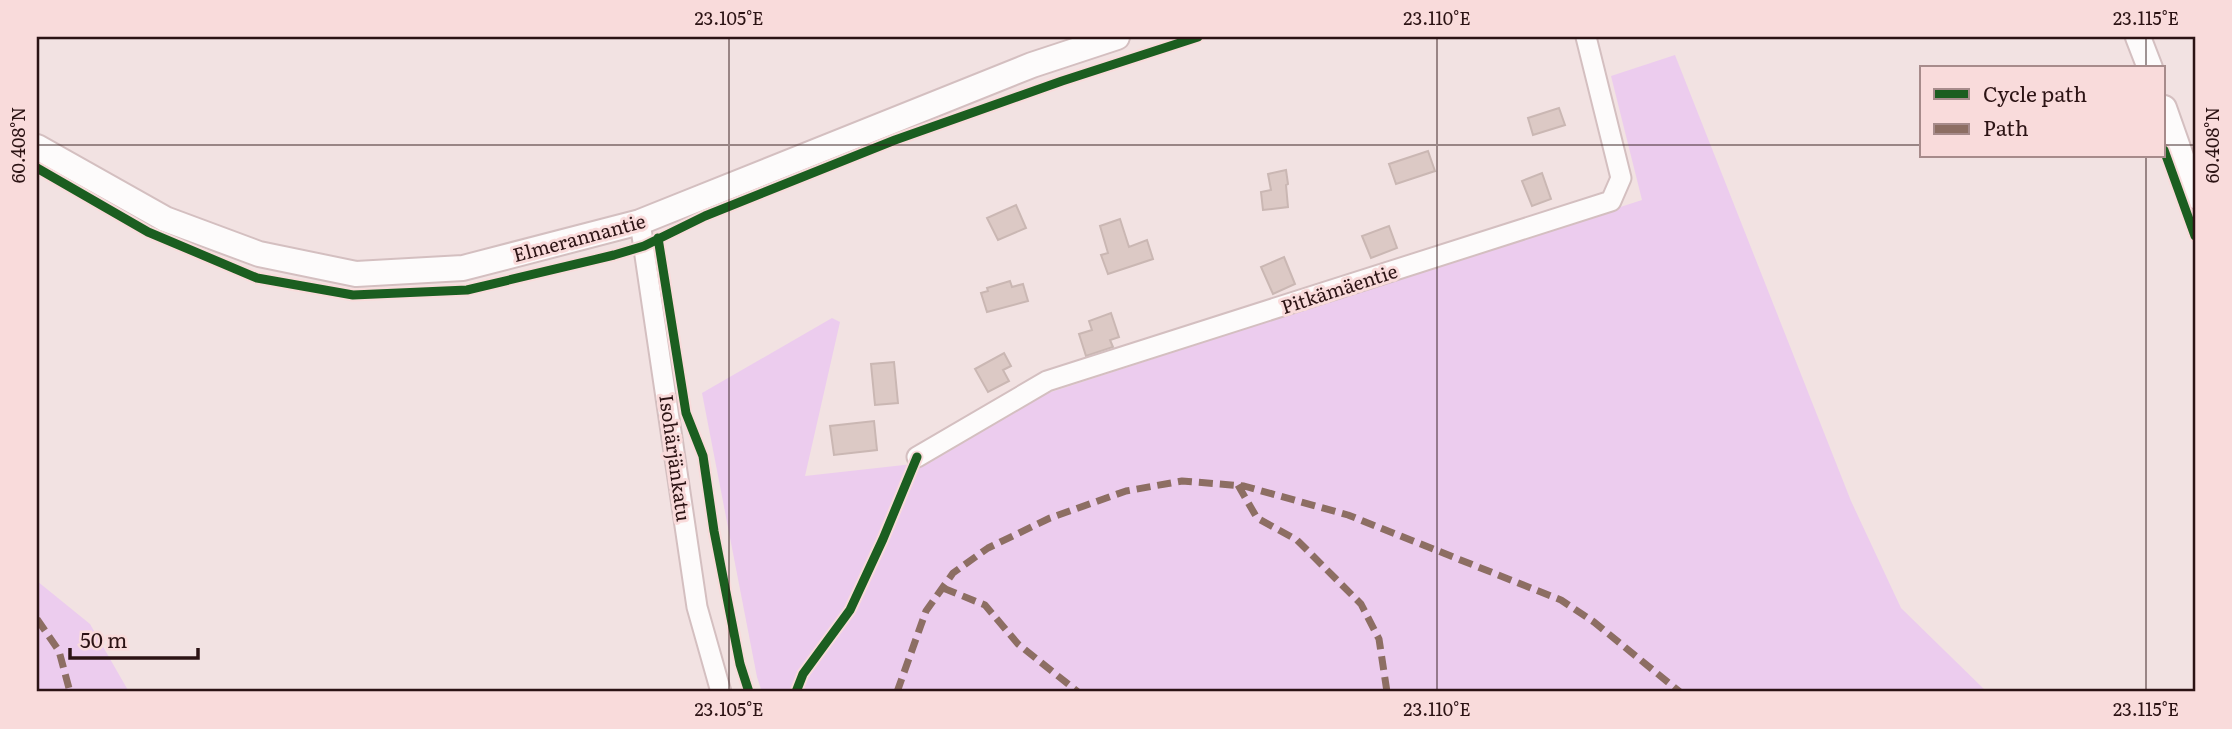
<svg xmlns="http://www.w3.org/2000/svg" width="2232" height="729" font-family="Literata,serif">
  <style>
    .green { fill: #ecccee }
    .building { fill: #dcc9c5; stroke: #cab7b3; stroke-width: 2 }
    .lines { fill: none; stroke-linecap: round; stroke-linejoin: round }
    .minor-casing { stroke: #d4bfc0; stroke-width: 23 }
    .tertiary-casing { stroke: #d4bfc0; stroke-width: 28 }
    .minor { stroke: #fdfbfb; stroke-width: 19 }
    .tertiary { stroke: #fdfbfb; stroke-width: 24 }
    .quiet { stroke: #8d6e63; stroke-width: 7; stroke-dasharray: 14 7; stroke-linecap: butt }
    .cycleway-casing { stroke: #f9dbdb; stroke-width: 13 }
    .cycleway { stroke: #1b5e20; stroke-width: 9 }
    .ticks { fill: none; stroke: #2c1314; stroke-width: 2; stroke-opacity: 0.45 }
    .labels { text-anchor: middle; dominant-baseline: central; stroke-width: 6; stroke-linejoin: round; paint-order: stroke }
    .street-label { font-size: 19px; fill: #2c1314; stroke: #f9dbdb }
    .neatline { fill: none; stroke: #2c1314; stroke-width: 2.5 }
    .ticks-label { font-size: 18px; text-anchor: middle; fill: #2c1314 }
  </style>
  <rect width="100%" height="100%" fill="#f2e2e2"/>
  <path class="green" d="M 1675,55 L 1851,501 L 1901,608 L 1987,692 L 762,692 L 757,677 L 702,393 L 832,318 L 840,322 L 805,476 L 931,462 L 1048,393 L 1642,200 L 1611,76 Z
    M 37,581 L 90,624 L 129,692 L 37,692 Z"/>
  <path class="building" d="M 1559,108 L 1565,125 L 1533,135 L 1528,118 Z
    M 1428,151 L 1435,171 L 1396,184 L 1389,164 Z
    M 1286,170 L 1288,184 L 1286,185 L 1288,207 L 1263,210 L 1261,192 L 1271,190 L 1268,174 Z
    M 1542,173 L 1551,199 L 1532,206 L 1522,181 Z
    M 1016,205 L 1026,228 L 998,240 L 987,218 Z
    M 1120,219 L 1129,247 L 1147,240 L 1153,259 L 1108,274 L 1101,255 L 1108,253 L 1100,226 Z
    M 1389,226 L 1397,248 L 1371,258 L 1362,236 Z
    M 1284,257 L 1295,284 L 1273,294 L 1261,267 Z
    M 1010,281 L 1012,287 L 1023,284 L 1028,301 L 987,312 L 981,293 L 988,291 L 987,288 Z
    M 1111,313 L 1119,337 L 1110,340 L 1113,347 L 1086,356 L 1079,334 L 1092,330 L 1089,321 Z
    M 1004,353 L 1011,366 L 1003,370 L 1009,381 L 988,392 L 975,369 Z
    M 894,362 L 898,403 L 875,405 L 871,364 Z
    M 874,421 L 877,450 L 834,455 L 830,426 Z"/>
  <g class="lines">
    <defs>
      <path id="minor" d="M 640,222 L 697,607 L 721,692
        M 917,457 L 1047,381 L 1611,201 L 1621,178 L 1586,37"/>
      <path id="tertiary" d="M 2138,37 L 2150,68
        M 2164,108 L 2195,196
        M 37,147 L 165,219 L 259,254 L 356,274 L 463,268 L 640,222 L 1032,65 L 1117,37"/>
    </defs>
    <use href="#minor" class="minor-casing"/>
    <use href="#tertiary" class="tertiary-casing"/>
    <use href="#minor" class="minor"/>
    <use href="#tertiary" class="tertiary"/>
    <path class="quiet" d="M 1238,485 L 1257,518 L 1297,540 L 1361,604 L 1379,639 L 1387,692
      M 943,588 L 985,605 L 1018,644 L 1078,692
      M 37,619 L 59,651 L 70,692
      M 897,692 L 926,611 L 953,573 L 988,548 L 1050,518 L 1126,491 L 1182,481 L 1244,486 L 1348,515 L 1561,600 L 1594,622 L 1680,692"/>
    <defs>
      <path id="cycleway" d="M 2164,150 L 2195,236
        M 37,168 L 148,232 L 257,278 L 353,295 L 467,290 L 614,255 L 644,246 L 705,216 L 895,140 L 1062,81 L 1198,37
        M 658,238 L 686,413 L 703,456 L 714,531 L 740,664 L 749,692
        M 796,692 L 803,674 L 850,610 L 883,539 L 917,457"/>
    </defs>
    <use href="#cycleway" class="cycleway-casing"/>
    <use href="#cycleway" class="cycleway"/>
  </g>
  <path class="ticks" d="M 729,37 L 729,692M 1437,37 L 1437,692M 2146,37 L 2146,68M 37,145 L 1922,145M 2164,145 L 2195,145M 2146,156 L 2146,692"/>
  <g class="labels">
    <g class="street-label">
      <text transform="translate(579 237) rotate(-15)">Elmerannantie</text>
      <text transform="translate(1339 288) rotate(-18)">Pitkämäentie</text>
      <text transform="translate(676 458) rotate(82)">Isohärjänkatu</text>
    </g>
  </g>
  <rect width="2232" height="729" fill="none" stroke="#f9dbdb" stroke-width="77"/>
  <rect x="1920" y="66" width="245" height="91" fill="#f9dbdb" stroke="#a78b8b" stroke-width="2"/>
  <rect x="1934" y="89" width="35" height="10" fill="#1b5e20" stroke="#a78b8b" stroke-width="2"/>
  <text x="1983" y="102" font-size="21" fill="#2c1314">Cycle path</text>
  <rect x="1934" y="124" width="35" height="10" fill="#8d6e63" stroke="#a78b8b" stroke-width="2"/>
  <text x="1983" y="136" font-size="21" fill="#2c1314">Path</text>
  <path d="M70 648v10h128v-10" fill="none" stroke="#2c1314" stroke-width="3.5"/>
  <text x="80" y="648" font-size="21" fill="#2c1314" stroke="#f9dbdb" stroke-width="5" paint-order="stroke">50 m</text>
  <rect x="38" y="38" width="2156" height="652" class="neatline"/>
  <g class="ticks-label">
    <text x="729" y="25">23.105°E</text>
    <text x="1437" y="25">23.110°E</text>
    <text x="2146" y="25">23.115°E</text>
    <text transform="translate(19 145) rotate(-90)" y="6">60.408°N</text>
    <text transform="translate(2213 145) rotate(-90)" y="6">60.408°N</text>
    <text x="729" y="716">23.105°E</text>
    <text x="1437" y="716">23.110°E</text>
    <text x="2146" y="716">23.115°E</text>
  </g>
</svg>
